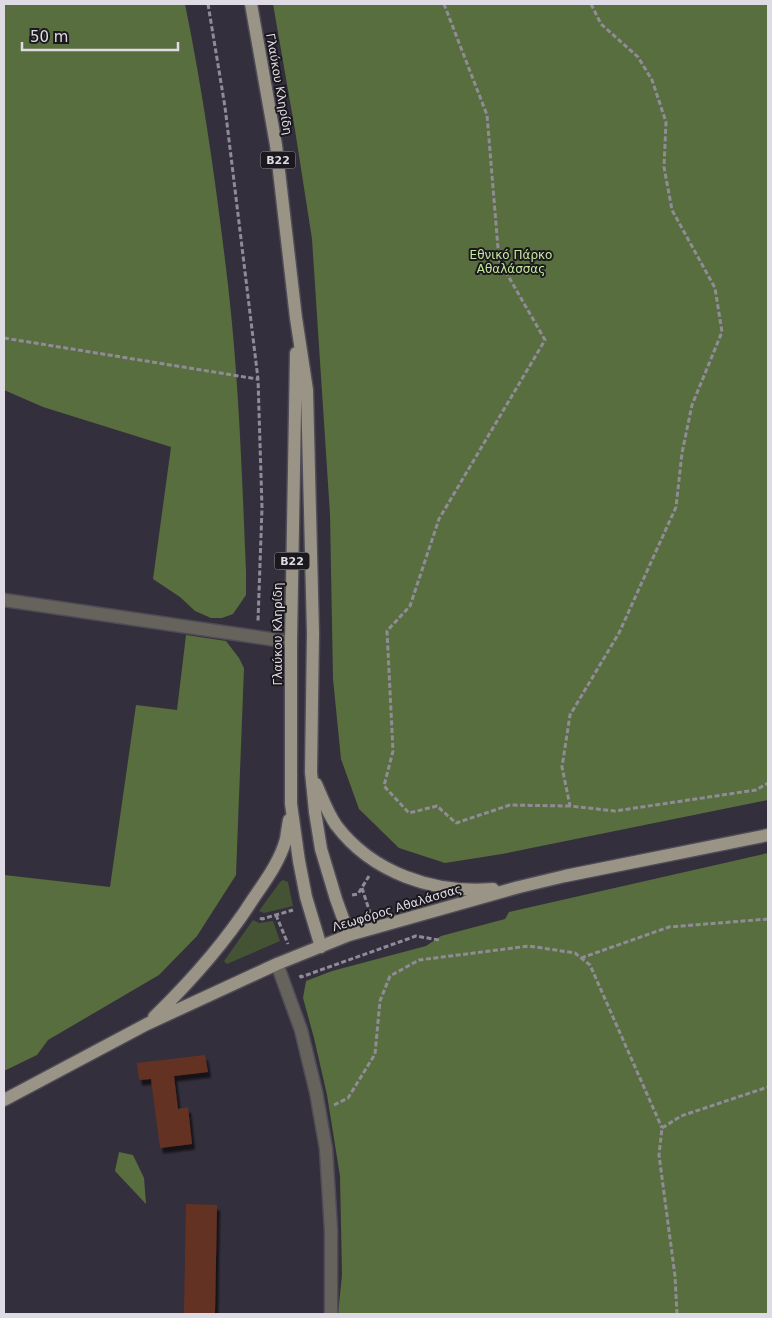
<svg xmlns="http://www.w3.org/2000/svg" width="772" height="1318" font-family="'DejaVu Sans',sans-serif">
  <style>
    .green { fill: #445334 }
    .forest { fill: #586e3e }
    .building { fill: #643224; filter: url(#shadow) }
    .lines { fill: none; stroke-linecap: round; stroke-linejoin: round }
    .minor-casing { stroke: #4f4b57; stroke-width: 15 }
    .major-casing { stroke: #4f4b57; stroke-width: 15 }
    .path { stroke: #908c97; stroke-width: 3; stroke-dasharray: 5 2.5; stroke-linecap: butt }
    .minor { stroke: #66635d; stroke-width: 12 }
    .major { stroke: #9a9486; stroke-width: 12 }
    .labels { text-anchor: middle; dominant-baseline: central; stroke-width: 4; stroke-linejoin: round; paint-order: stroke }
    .shield { fill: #1b181e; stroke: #a4a0a9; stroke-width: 1 }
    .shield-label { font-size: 11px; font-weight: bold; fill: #dfdbe4 }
    .street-label { font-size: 12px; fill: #dfdbe4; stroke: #1b181e }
    .park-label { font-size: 12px; fill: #c3e89c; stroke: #1b181e }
  </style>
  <defs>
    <filter id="shadow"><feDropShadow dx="3" dy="5.5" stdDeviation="1" flood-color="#0009"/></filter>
  </defs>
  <rect width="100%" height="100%" fill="#342f3c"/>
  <path class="green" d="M 283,880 L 288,882 L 293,906 L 264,913 L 259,911 L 280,882 Z
    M 253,920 L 259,923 L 273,921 L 280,941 L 227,964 L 224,961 Z"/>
  <path class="forest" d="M 4,4 L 185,4 C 204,97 217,191 228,285 C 239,380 242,477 246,572 L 246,595 L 233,614 L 222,618 L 211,618 L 195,611 L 180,597 L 153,579 L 171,447 L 43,407 L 4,390 Z
    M 273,4 L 768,4 L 768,800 L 502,854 L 445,863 L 399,848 L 359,809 L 341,759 L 333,679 L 330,514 L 312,239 L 295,130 Z
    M 186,635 L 226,641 L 239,658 L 244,668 L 236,875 L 197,936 L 159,975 L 48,1040 L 37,1055 L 4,1071 L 4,875 L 110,887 L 136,705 L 177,710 Z
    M 768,853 L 768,1314 L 338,1314 L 342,1275 L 340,1176 L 327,1095 L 314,1038 L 303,998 L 306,981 L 332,971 L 426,946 L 441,936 L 505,919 L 509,912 Z
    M 119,1152 L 133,1155 L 144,1178 L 146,1204 L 115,1171 Z"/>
  <path class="building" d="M 205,1055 L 208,1072 L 174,1076 L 178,1109 L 188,1107 L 192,1144 L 160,1148 L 151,1079 L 139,1080 L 137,1063 Z
    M 186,1204 L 217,1205 L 215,1314 L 184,1314 Z"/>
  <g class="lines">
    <defs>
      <path id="minor" d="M 4,600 L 291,642
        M 277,964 L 301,1030 L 316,1092 L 326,1149 L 331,1230 L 331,1314"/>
      <path id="major" d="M 251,4 L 276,145 L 296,318 L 307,390 L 313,633 L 311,772 L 315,812 L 321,849 L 336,899 L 349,935
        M 296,353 L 291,642 L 291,804 L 299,861 L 306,897 L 321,947
        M 316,784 C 322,797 327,812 336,825 C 372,873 434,894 493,889
        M 154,1017 C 191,981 225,943 253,899 C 266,880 280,861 286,839 C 287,832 288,826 289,820
        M 4,1100 L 147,1024 L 277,964 L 349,935 L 519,887 L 565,876 L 768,835"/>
    </defs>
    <use href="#minor" class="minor-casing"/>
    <use href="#major" class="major-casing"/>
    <path class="path" d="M 208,4 L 225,107 L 258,379 L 262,508 L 258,621
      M 444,4 L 487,115 L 499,260 L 545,340 L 439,519 L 410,606 L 387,631 L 393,751 L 384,786 L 409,813 L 437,806 L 456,823 L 510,805 L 570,806
      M 591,4 L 601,24 L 638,57 L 652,80 L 666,122 L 664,167 L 672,210 L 715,288 L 722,332 L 692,405 L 682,453 L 676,507 L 619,633 L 570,715 L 562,767 L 570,806 L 615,811 L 756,790 L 768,783
      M 4,338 L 257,379
      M 362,888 L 370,913
      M 352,895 L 358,894 L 369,876
      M 276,915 L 288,944
      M 260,918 L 262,919 L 293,910
      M 581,958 L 669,927 L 768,919
      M 300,975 L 301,977 L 416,936 L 439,940
      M 334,1105 L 348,1098 L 375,1054 L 380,1001 L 390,976 L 419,960 L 529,946 L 575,953 L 590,965 L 662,1128
      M 677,1314 L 675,1276 L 659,1155 L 662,1128 L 681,1116 L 768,1087"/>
    <use href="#minor" class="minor"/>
    <use href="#major" class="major"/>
  </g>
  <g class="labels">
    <g class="shield">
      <rect x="260.5" y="151.5" width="35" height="17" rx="4"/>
      <rect x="274.5" y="552.5" width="35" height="17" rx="4"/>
    </g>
    <g class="shield-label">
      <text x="278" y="160">B22</text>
      <text x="292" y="561">B22</text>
    </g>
    <g class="street-label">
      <text transform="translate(279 84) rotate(80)">Γλαύκου Κληρίδη</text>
      <text transform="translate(278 634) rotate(-90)">Γλαύκου Κληρίδη</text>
      <text transform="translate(397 908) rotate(-17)">Λεωφόρος Αθαλάσσας</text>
    </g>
    <g class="park-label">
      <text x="511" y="255">Εθνικό Πάρκο<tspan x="511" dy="14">Αθαλάσσας</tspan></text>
    </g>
  </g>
  <rect width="772" height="1318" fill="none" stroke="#dfdbe4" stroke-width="10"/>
  <path d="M22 42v8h156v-8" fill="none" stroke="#dfdbe4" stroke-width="2.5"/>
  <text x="30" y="42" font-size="15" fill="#dfdbe4" stroke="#1b181e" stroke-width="4" paint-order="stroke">50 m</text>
</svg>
